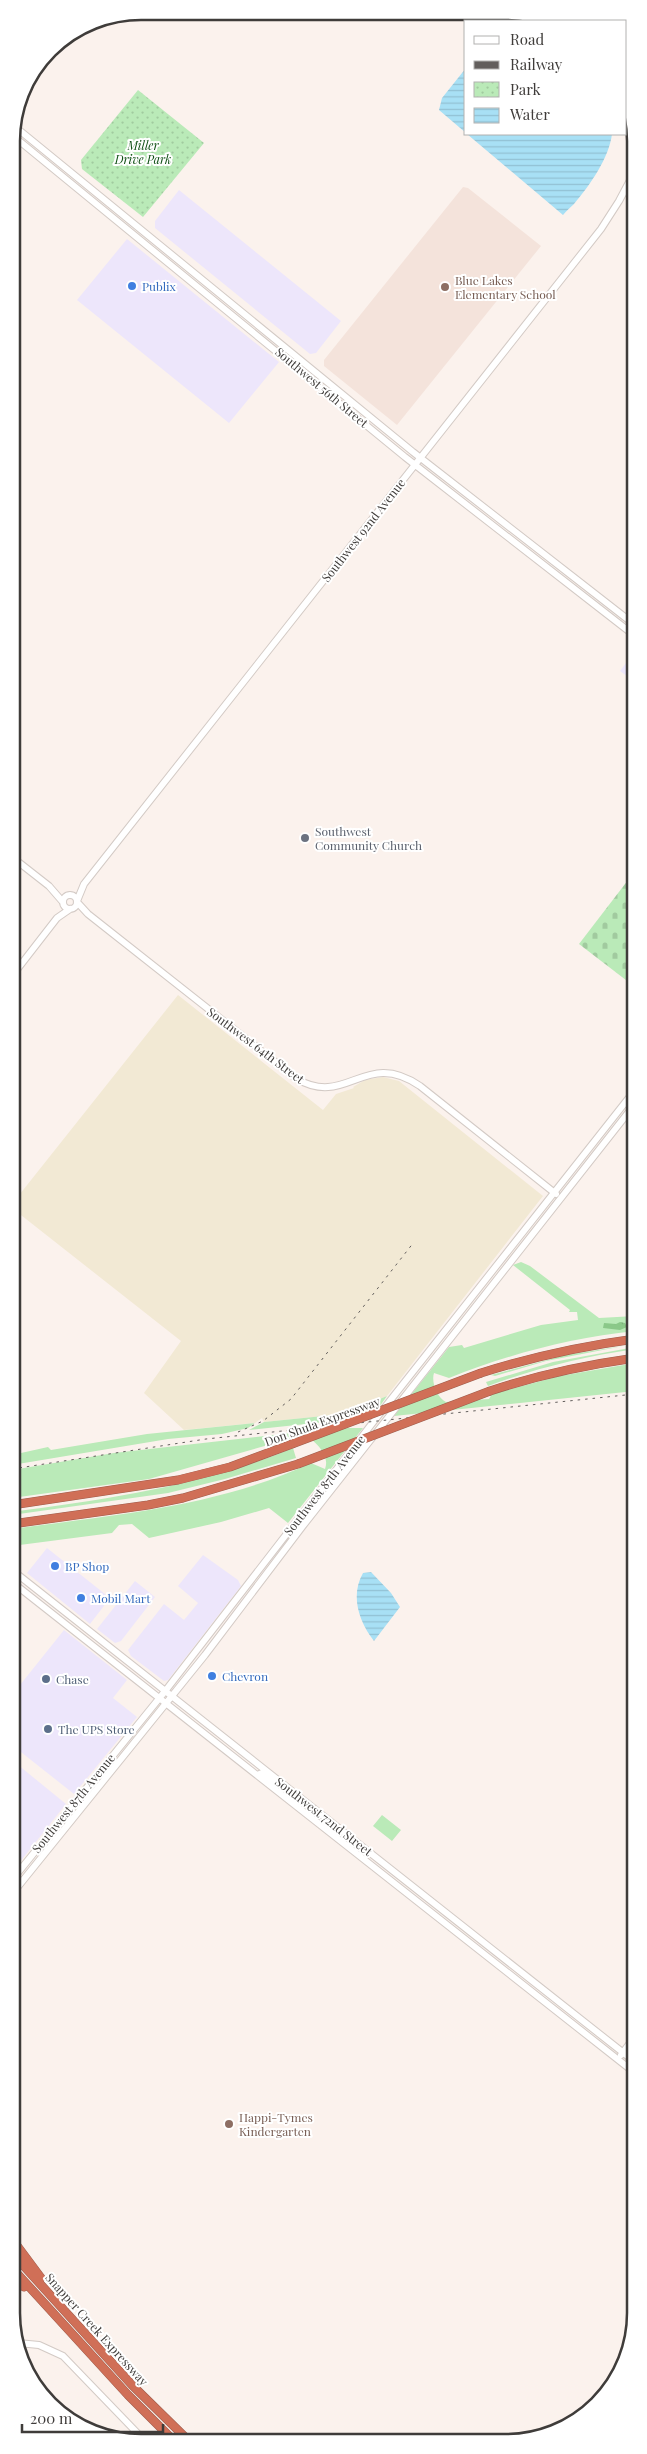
<svg xmlns="http://www.w3.org/2000/svg" width="647" height="2454" font-family="'Playfair Display',serif">
  <style>
    .commercial { fill: #ede6fb }
    .industrial { fill: #f2e9d4 }
    .built { fill: #f4e3db }
    .grass { fill: #baeab8 }
    .forest { fill: url(#forest-crowns) }
    .cemetery { fill: url(#cemetery-stones) }
    .park { fill: url(#park-dots) }
    .water { fill: url(#water-rules) }
    .lines { fill: none; stroke-linecap: round; stroke-linejoin: round }
    .secondary-casing { stroke: #d3cac5; stroke-width: 8 }
    .highway-casing { stroke: #9d5d4d; stroke-width: 9 }
    .secondary { stroke: #fff; stroke-width: 6 }
    .highway { stroke: #d06f57; stroke-width: 8 }
    .rail { stroke: #625e5c; stroke-width: 1; stroke-dasharray: 2.5 5; stroke-linecap: butt }
    .highway-bridge-casing { stroke: #9d5d4d; stroke-width: 9; stroke-linecap: butt }
    .highway-bridge { stroke: #d06f57; stroke-width: 8 }
    .shop-dot { fill: #3f7fe0; stroke: #fff; stroke-width: 2 }
    .education-dot { fill: #8d6e63; stroke: #fff; stroke-width: 2 }
    .worship-dot { fill: #6b7280; stroke: #fff; stroke-width: 2 }
    .service-dot { fill: #5c6f8a; stroke: #fff; stroke-width: 2 }
    .labels { text-anchor: middle; dominant-baseline: central; stroke-width: 4; stroke-linejoin: round; paint-order: stroke }
    .park-label { font-size: 12px; font-style: italic; fill: #0f4f14; stroke: #fff }
    .education-label { font-size: 12px; fill: #785e54; stroke: #fff; text-anchor: start }
    .shop-label { font-size: 12px; fill: #366cbe; stroke: #fff; text-anchor: start }
    .street-label { font-size: 12px; fill: #3f3c3a; stroke: #fff }
    .worship-label { font-size: 12px; fill: #5b616d; stroke: #fff; text-anchor: start }
    .service-label { font-size: 12px; fill: #4e5e75; stroke: #fff; text-anchor: start }
    .rim { fill: none; stroke: #3f3c3a; stroke-width: 2.5 }
  </style>
  <defs>
    <pattern id="forest-crowns" width="20" height="18" patternUnits="userSpaceOnUse" patternTransform="scale(1.25)"><rect width="20" height="18" fill="#8bc889"/><path d="M2 6a3 3 0 1 1 6 0M12 15a3 3 0 1 1 6 0" fill="none" stroke="#73a471"/></pattern>
    <pattern id="cemetery-stones" width="16" height="16" patternUnits="userSpaceOnUse" patternTransform="scale(1.25)"><rect width="16" height="16" fill="#baeab8"/><path d="M2 7V4a2 2 0 0 1 4 0v3zM10 15v-3a2 2 0 0 1 4 0v3z" fill="#a1ca9f"/></pattern>
    <pattern id="park-dots" width="8" height="8" patternUnits="userSpaceOnUse" patternTransform="scale(1.25)"><rect width="8" height="8" fill="#baeab8"/><path d="M2 2h.1M6 6h.1" fill="none" stroke="#a1ca9f" stroke-width="1.8" stroke-linecap="round"/></pattern>
    <pattern id="water-rules" width="6" height="5" patternUnits="userSpaceOnUse" patternTransform="scale(1.25)"><rect width="6" height="5" fill="#a8e0f5"/><path d="M0 2.5h6" fill="none" stroke="#92c1d3"/></pattern>
  </defs>
  <rect width="100%" height="100%" fill="#fbf2ed"/>
  <path class="commercial" d="M 179,190 L 341,321 L 316,353 L 310,354 L 155,228 L 155,221 Z
    M 127,239 L 279,362 L 229,423 L 77,300 Z
    M 635,651 L 635,682 L 620,671 Z
    M 47,1548 L 110,1598 L 90,1624 L 27,1573 Z
    M 203,1555 L 238,1580 L 241,1586 L 168,1680 L 164,1681 L 131,1656 L 128,1650 L 164,1604 L 184,1620 L 198,1603 L 178,1586 Z
    M 135,1581 L 155,1597 L 121,1641 L 115,1643 L 97,1629 Z
    M 64,1630 L 127,1680 L 113,1698 L 137,1717 L 74,1794 L 12,1745 L 12,1695 Z
    M 12,1760 L 66,1804 L 12,1872 Z"/>
  <path class="industrial" d="M 178,995 L 323,1110 L 336,1094 L 354,1088 L 353,1087 L 365,1080 L 383,1077 L 399,1081 L 543,1196 L 387,1396 L 343,1414 L 264,1422 L 262,1418 L 255,1423 L 184,1430 L 144,1393 L 181,1341 L 12,1208 L 12,1204 Z"/>
  <path class="built" d="M 463,187 L 468,188 L 541,246 L 397,425 L 324,366 L 324,360 Z"/>
  <path class="grass" d="M 521,1262 L 530,1266 L 599,1318 L 635,1316 L 635,1331 C 570,1338 509,1354 449,1378 L 434,1373 C 431,1382 437,1398 446,1402 L 489,1399 L 492,1394 L 560,1376 L 635,1363 L 635,1391 L 394,1416 L 449,1347 L 462,1345 L 464,1348 L 541,1325 L 578,1320 L 577,1312 L 569,1312 L 570,1310 L 513,1265 Z
    M 623,1346 L 546,1361 L 495,1376 L 491,1375 L 566,1355 Z
    M 635,1347 L 635,1349 C 583,1357 536,1368 488,1386 L 486,1382 L 553,1362 Z
    M 387,1396 L 372,1417 L 249,1430 L 264,1422 L 343,1414 Z
    M 262,1418 L 248,1428 L 222,1434 L 168,1439 L 12,1465 L 12,1455 L 48,1447 L 51,1450 L 147,1434 L 255,1423 Z
    M 348,1428 L 363,1428 L 288,1523 L 269,1508 L 221,1522 L 149,1538 L 132,1524 L 119,1525 L 112,1533 L 12,1546 L 12,1529 C 112,1515 218,1507 311,1463 L 325,1469 C 331,1453 312,1439 300,1431 Z
    M 292,1433 L 292,1438 L 289,1439 L 149,1479 L 12,1498 L 12,1470 L 114,1453 Z
    M 293,1448 L 296,1458 L 225,1479 L 168,1493 L 12,1515 L 12,1512 C 108,1499 202,1486 293,1448 Z
    M 382,1815 L 401,1830 L 392,1841 L 373,1826 Z"/>
  <path class="forest" d="M 620,1322 L 625,1323 L 627,1327 L 620,1330 L 603,1328 L 604,1323 L 616,1324 Z"/>
  <path class="cemetery" d="M 635,871 L 635,987 L 579,944 Z"/>
  <path class="park" d="M 138,90 L 204,143 L 143,217 L 82,169 L 81,160 Z"/>
  <path class="water" d="M 509,14 L 531,14 L 551,21 L 503,21 Z
    M 466,68 L 466,133 L 439,110 L 442,98 Z
    M 467,134 L 612,134 C 609,158 590,185 574,204 C 570,208 566,211 563,215 Z
    M 371,1572 L 391,1593 L 400,1607 L 374,1641 C 359,1622 350,1596 363,1573 Z"/>
  <g class="lines">
    <defs>
      <path id="secondary" d="M 13,125 L 413,452 L 635,625
        M 12,135 L 405,457 L 635,636
        M 12,857 L 49,886 L 62,901
        M63 902a7 7 0 1 1 14 0a7 7 0 1 1-14 0Z
        M 77,901 L 84,884 L 601,229 L 619,201 L 635,171
        M 77,902 L 88,914 L 297,1079 C 347,1108 365,1048 420,1086 L 556,1194
        M 12,976 L 57,918 L 70,909
        M 12,1570 L 635,2062
        M 12,1582 L 635,2073
        M 257,1775 L 262,1773 L 278,1785 L 281,1782
        M 12,1880 L 166,1690 L 374,1421 L 635,1090
        M 12,1894 L 205,1655 L 302,1527 L 635,1104
        M 621,2055 L 635,2036
        M 18,2343 L 39,2345 L 63,2356 L 144,2440"/>
      <path id="highway" d="M 481,1373 C 532,1357 582,1346 635,1339
        M 490,1391 C 538,1375 585,1365 635,1358
        M 12,1505 L 178,1480 L 230,1467 L 292,1444
        M 12,1524 L 148,1505 L 183,1498 L 298,1464
        M 12,2239 L 41,2278
        M 12,2253 L 132,2385 L 188,2440
        M 12,2268 L 128,2395 L 173,2440
        M 12,2277 L 24,2287"/>
    </defs>
    <use href="#secondary" class="secondary-casing"/>
    <use href="#highway" class="highway-casing"/>
    <use href="#secondary" class="secondary"/>
    <use href="#highway" class="highway"/>
    <path class="rail" d="M 238,1432 L 263,1421 L 291,1399 L 414,1242
      M 12,1469 L 206,1439 L 635,1394"/>
    <defs>
      <path id="highway-bridge" d="M 292,1444 L 481,1373
        M 298,1464 L 490,1391"/>
    </defs>
    <use href="#highway-bridge" class="highway-bridge-casing"/>
    <use href="#highway-bridge" class="highway-bridge"/>
  </g>
  <g class="shop-dot">
    <circle cx="132" cy="286" r="5"/>
    <circle cx="55" cy="1566" r="5"/>
    <circle cx="81" cy="1598" r="5"/>
    <circle cx="212" cy="1676" r="5"/>
  </g>
  <g class="education-dot">
    <circle cx="445" cy="287" r="5"/>
    <circle cx="229" cy="2124" r="5"/>
  </g>
  <circle class="worship-dot" cx="305" cy="838" r="5"/>
  <g class="service-dot">
    <circle cx="46" cy="1679" r="5"/>
    <circle cx="48" cy="1729" r="5"/>
  </g>
  <g class="labels">
    <g class="park-label">
      <text x="143" y="145">Miller<tspan x="143" dy="14">Drive Park</tspan></text>
    </g>
    <g class="education-label">
      <text x="455" y="280">Blue Lakes<tspan x="455" dy="14">Elementary School</tspan></text>
      <text x="239" y="2117">Happi-Tymes<tspan x="239" dy="14">Kindergarten</tspan></text>
    </g>
    <g class="shop-label">
      <text x="142" y="286">Publix</text>
      <text x="65" y="1566">BP Shop</text>
      <text x="91" y="1598">Mobil Mart</text>
      <text x="222" y="1676">Chevron</text>
    </g>
    <g class="street-label">
      <text transform="translate(322 387) rotate(40)">Southwest 56th Street</text>
      <text transform="translate(363 530) rotate(-52)">Southwest 92nd Avenue</text>
      <text transform="translate(256 1045) rotate(37)">Southwest 64th Street</text>
      <text transform="translate(322 1421) rotate(-20)">Don Shula Expressway</text>
      <text transform="translate(324 1485) rotate(-52)">Southwest 87th Avenue</text>
      <text transform="translate(73 1803) rotate(-51)">Southwest 87th Avenue</text>
      <text transform="translate(324 1816) rotate(38)">Southwest 72nd Street</text>
      <text transform="translate(97 2329) rotate(48)">Snapper Creek Expressway</text>
    </g>
    <g class="worship-label">
      <text x="315" y="831">Southwest<tspan x="315" dy="14">Community Church</tspan></text>
    </g>
    <g class="service-label">
      <text x="56" y="1679">Chase</text>
      <text x="58" y="1729">The UPS Store</text>
    </g>
  </g>
  <path d="M0 0H647V2454H0ZM141 20H506A121 121 0 0 1 627 141V2313A121 121 0 0 1 506 2434H141A121 121 0 0 1 20 2313V141A121 121 0 0 1 141 20Z" fill="#fff" fill-rule="evenodd"/>
  <path class="rim" d="M141 20H506A121 121 0 0 1 627 141V2313A121 121 0 0 1 506 2434H141A121 121 0 0 1 20 2313V141A121 121 0 0 1 141 20Z"/>
  <rect x="464" y="20" width="162" height="115" fill="#ffffff" stroke="#b2b1b0"/>
  <rect x="474" y="36" width="25" height="8" fill="#ffffff" stroke="#b2b1b0"/>
  <text x="510" y="45" font-size="15" fill="#3f3c3a">Road</text>
  <rect x="474" y="61" width="25" height="8" fill="#625e5c" stroke="#b2b1b0"/>
  <text x="510" y="70" font-size="15" fill="#3f3c3a">Railway</text>
  <rect x="474" y="82" width="25" height="15" fill="url(#park-dots)" stroke="#b2b1b0"/>
  <text x="510" y="95" font-size="15" fill="#3f3c3a">Park</text>
  <rect x="474" y="108" width="25" height="15" fill="url(#water-rules)" stroke="#b2b1b0"/>
  <text x="510" y="120" font-size="15" fill="#3f3c3a">Water</text>
  <path d="M22 2424v8h141v-8" fill="none" stroke="#3f3c3a" stroke-width="2.5"/>
  <text x="30" y="2424" font-size="15" fill="#3f3c3a" stroke="#ffffff" stroke-width="4" paint-order="stroke">200 m</text>
</svg>
